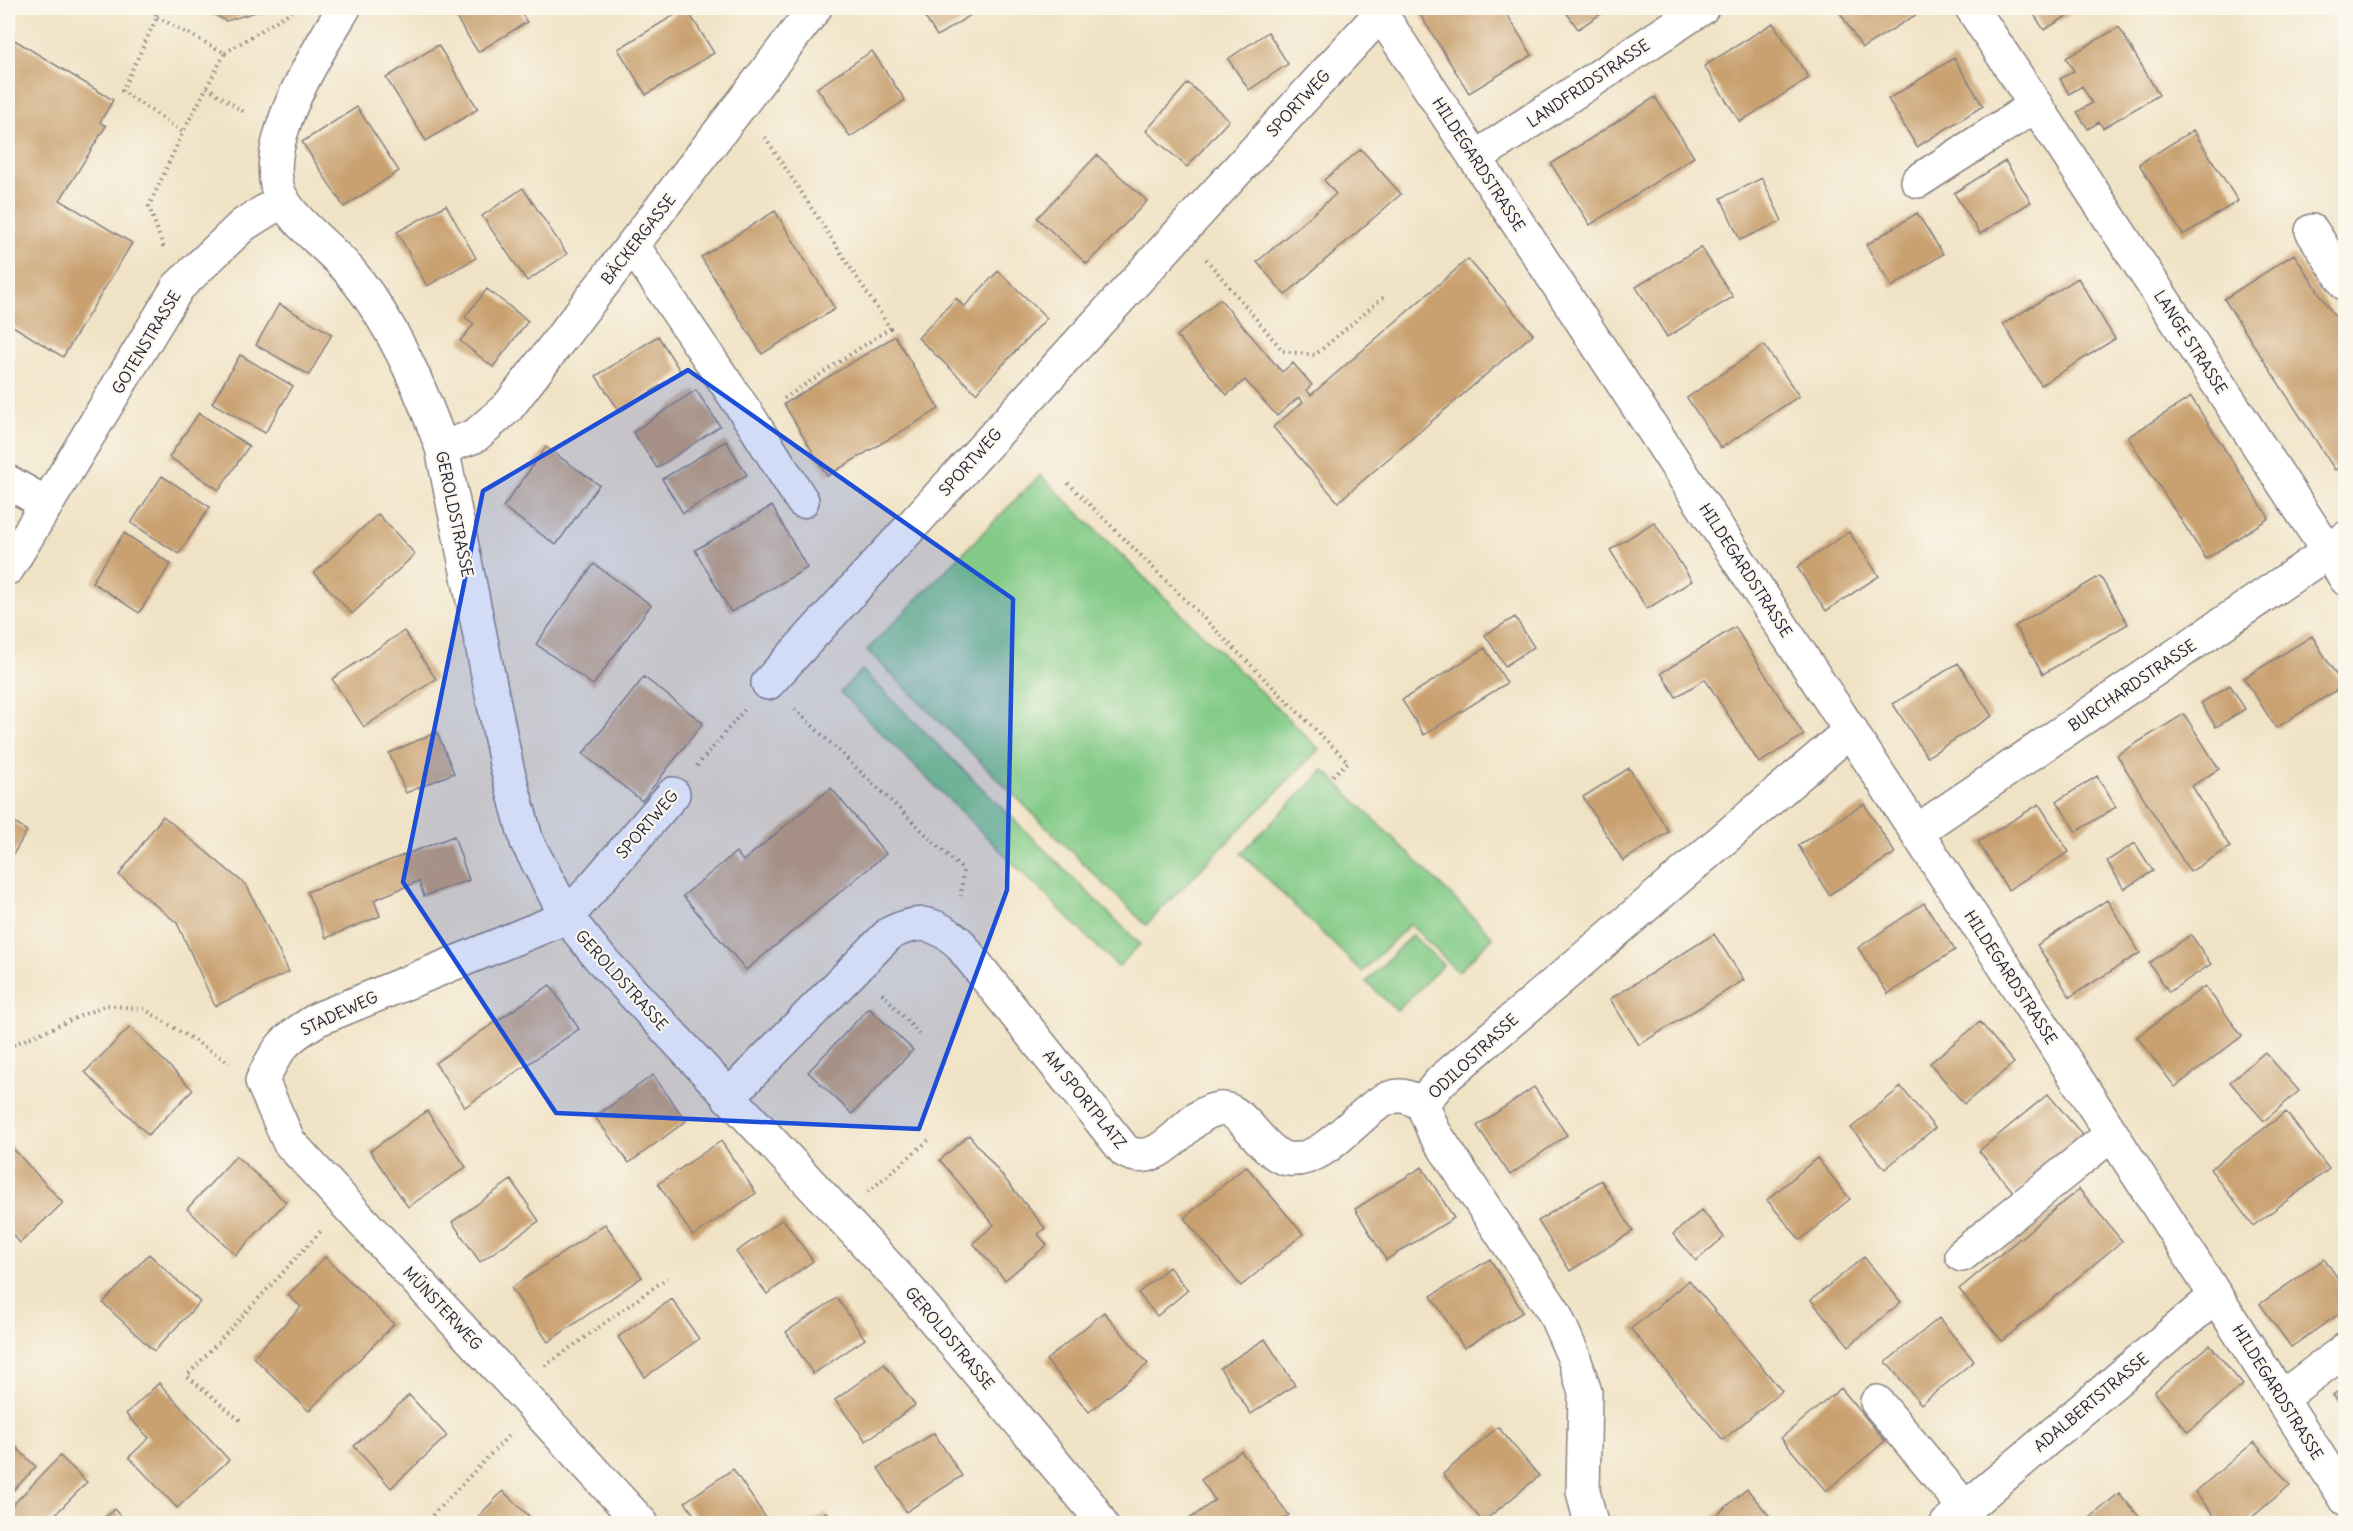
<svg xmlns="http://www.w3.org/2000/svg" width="2353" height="1531" font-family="Delius,sans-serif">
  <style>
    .green { fill: #83cb87; stroke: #527661; stroke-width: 1.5 }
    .building { fill: #c9a171 }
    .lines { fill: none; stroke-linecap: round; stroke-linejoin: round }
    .minor-casing { stroke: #898280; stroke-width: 36 }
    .path { stroke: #898280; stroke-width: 4; stroke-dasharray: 1.5 4.5; stroke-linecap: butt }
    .minor { stroke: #fff; stroke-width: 33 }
    .marked { fill: #1d4ed8; fill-opacity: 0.2; stroke: #1d4ed8; stroke-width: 4.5; stroke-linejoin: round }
    .labels { text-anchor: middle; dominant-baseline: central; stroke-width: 4.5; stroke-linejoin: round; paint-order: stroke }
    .street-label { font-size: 16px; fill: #22223b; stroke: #fbf7ec }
  </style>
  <rect width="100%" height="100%" fill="#fbf7ec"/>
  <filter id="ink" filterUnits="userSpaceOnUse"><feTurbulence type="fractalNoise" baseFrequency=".0167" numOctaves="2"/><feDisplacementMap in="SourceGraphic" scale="12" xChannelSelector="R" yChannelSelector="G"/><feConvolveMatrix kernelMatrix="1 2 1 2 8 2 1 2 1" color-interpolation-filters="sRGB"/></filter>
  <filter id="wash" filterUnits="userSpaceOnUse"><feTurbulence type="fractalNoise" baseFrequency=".008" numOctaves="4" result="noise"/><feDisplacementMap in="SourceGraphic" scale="24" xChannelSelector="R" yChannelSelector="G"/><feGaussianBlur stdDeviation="1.35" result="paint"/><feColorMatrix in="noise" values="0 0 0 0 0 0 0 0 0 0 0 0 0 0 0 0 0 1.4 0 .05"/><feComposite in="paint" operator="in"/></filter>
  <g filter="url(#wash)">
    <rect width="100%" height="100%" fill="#f0e2c5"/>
    <path class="green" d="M 1040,475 L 1319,749 L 1146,925 L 867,650 Z
      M 862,670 L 1140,944 L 1118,967 L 840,692 Z
      M 1324,770 L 1493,937 L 1458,972 L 1410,924 L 1362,972 L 1241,853 Z
      M 1412,935 L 1443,965 L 1397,1011 L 1366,982 Z"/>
    <g id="blocks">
      <path class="building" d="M 202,8 L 269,8 L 226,21 Z
        M 450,8 L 518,8 L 527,22 L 478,52 Z
        M 686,8 L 714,53 L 646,95 L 618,49 Z
        M 919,8 L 982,8 L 937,36 Z
        M 1416,8 L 1503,8 L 1532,55 L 1469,93 Z
        M 1563,8 L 1610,8 L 1578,29 Z
        M 1837,8 L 1927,8 L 1862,48 Z
        M 2030,8 L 2080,8 L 2044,30 Z
        M 1773,23 L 1809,78 L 1740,122 L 1704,66 Z
        M 2119,27 L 2159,95 L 2103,128 L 2099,122 L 2088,129 L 2077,112 L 2092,103 L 2082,86 L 2069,94 L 2060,79 L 2074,71 L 2066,58 Z
        M 1268,32 L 1288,64 L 1249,90 L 1228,59 Z
        M 8,36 L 113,100 L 100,122 L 106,126 L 60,200 L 132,243 L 63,357 L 8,323 Z
        M 438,45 L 478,109 L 426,141 L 386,78 Z
        M 872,51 L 905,100 L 850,137 L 817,88 Z
        M 1954,58 L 1983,106 L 1917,147 L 1888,99 Z
        M 1188,83 L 1229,120 L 1187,167 L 1146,131 Z
        M 1655,97 L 1694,157 L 1590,225 L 1551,164 Z
        M 357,107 L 399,171 L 344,207 L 302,142 Z
        M 2193,130 L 2238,201 L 2183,235 L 2139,164 Z
        M 1361,149 L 1401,194 L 1285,295 L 1257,262 L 1336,194 L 1324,180 Z
        M 1097,155 L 1147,201 L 1087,264 L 1037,218 Z
        M 2005,161 L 2031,202 L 1980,234 L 1954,193 Z
        M 1762,178 L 1782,221 L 1740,240 L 1721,198 Z
        M 523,188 L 567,254 L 527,281 L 482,216 Z
        M 446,205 L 476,258 L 427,286 L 397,232 Z
        M 775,211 L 835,309 L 762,354 L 701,257 Z
        M 1917,213 L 1943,254 L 1892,287 L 1866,245 Z
        M 1701,247 L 1733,297 L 1667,337 L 1636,287 Z
        M 2294,254 L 2346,334 L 2346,463 L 2335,470 L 2224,299 Z
        M 1468,259 L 1533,334 L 1338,502 L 1273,427 L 1303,402 L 1299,397 L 1277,416 L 1245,380 L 1227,395 L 1177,336 L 1220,299 L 1282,372 L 1293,363 L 1312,385 L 1306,390 L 1311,395 Z
        M 998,271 L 1047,318 L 976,393 L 918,338 L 956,298 L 964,307 Z
        M 2078,278 L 2115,339 L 2041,385 L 2003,324 Z
        M 487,289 L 528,321 L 493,367 L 460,341 L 474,324 L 465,317 Z
        M 279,304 L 332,334 L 309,375 L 256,345 Z
        M 658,336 L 681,372 L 620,412 L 596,376 Z
        M 895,336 L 939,409 L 827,476 L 784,404 Z
        M 1764,345 L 1799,396 L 1721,448 L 1687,398 Z
        M 240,355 L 293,386 L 265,433 L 212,403 Z
        M 696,390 L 720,426 L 657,468 L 633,432 Z
        M 2191,397 L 2269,518 L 2206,559 L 2128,437 Z
        M 199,413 L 249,446 L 219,490 L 169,457 Z
        M 726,441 L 747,475 L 683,513 L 662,479 Z
        M 546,447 L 599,485 L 556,545 L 503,507 Z
        M 162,476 L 210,507 L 179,554 L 131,523 Z
        M 772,506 L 807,568 L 731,612 L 695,550 Z
        M 378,514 L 415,554 L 352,614 L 314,573 Z
        M 1654,522 L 1692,581 L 1647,609 L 1610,550 Z
        M 1849,532 L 1879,576 L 1826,611 L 1797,567 Z
        M 124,533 L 171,564 L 139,613 L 92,582 Z
        M 594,564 L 651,605 L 593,685 L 536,644 Z
        M 2100,576 L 2128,624 L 2043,674 L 2015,626 Z
        M 1515,617 L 1534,647 L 1505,666 L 1485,635 Z
        M 1735,627 L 1804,735 L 1759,763 L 1705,679 L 1676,697 L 1661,673 Z
        M 404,631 L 436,679 L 364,727 L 332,679 Z
        M 2312,636 L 2343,686 L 2276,728 L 2244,678 Z
        M 1485,648 L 1507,683 L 1424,735 L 1402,700 Z
        M 1958,663 L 1992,716 L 1927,757 L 1893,704 Z
        M 644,677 L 703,723 L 642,801 L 583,754 Z
        M 2230,685 L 2245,709 L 2216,727 L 2201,703 Z
        M 2184,714 L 2219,769 L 2192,786 L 2230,847 L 2190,872 L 2117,755 Z
        M 437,732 L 454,773 L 406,793 L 389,753 Z
        M 1629,768 L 1669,832 L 1623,861 L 1583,797 Z
        M 2097,776 L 2116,807 L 2076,832 L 2057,801 Z
        M 831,788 L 886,854 L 746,970 L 683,896 L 736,852 L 743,861 Z
        M 1864,804 L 1895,853 L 1829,895 L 1798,845 Z
        M 2039,804 L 2069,852 L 2008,890 L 1978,842 Z
        M 163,816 L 247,886 L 289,972 L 215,1006 L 177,923 L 119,875 Z
        M 8,819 L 27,831 L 8,863 Z
        M 454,836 L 469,880 L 424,896 L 419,881 L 374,900 L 380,916 L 326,938 L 307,892 Z
        M 2135,843 L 2153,871 L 2124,889 L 2107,861 Z
        M 2107,900 L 2140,953 L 2070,997 L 2037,945 Z
        M 1924,903 L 1955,950 L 1888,994 L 1858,948 Z
        M 1714,934 L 1744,980 L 1639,1045 L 1610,999 Z
        M 2191,935 L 2211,964 L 2169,992 L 2149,963 Z
        M 550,985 L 579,1029 L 465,1107 L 435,1063 Z
        M 2205,986 L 2242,1036 L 2175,1087 L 2137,1037 Z
        M 869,1008 L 913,1050 L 852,1114 L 808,1072 Z
        M 1980,1022 L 2014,1063 L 1964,1104 L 1930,1063 Z
        M 130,1027 L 193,1090 L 148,1135 L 85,1072 Z
        M 2265,1052 L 2299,1091 L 2264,1121 L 2230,1082 Z
        M 653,1075 L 686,1121 L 629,1163 L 595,1117 Z
        M 1534,1087 L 1567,1135 L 1510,1175 L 1477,1126 Z
        M 1901,1087 L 1935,1128 L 1885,1169 L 1851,1128 Z
        M 2048,1094 L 2084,1137 L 2015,1194 L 1979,1151 Z
        M 427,1111 L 466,1167 L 408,1207 L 370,1151 Z
        M 2286,1112 L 2329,1169 L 2253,1226 L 2210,1169 Z
        M 969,1135 L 1045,1228 L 1038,1234 L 1047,1245 L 1005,1280 L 973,1243 L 994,1225 L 940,1160 Z
        M 721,1141 L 756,1193 L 693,1236 L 658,1184 Z
        M 8,1143 L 63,1203 L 20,1243 L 8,1229 Z
        M 236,1156 L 286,1202 L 236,1255 L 187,1209 Z
        M 1817,1158 L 1850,1199 L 1800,1240 L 1767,1200 Z
        M 1246,1166 L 1303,1234 L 1241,1286 L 1184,1218 Z
        M 1422,1167 L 1454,1218 L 1386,1260 L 1355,1209 Z
        M 511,1180 L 539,1221 L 480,1262 L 452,1222 Z
        M 1601,1180 L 1633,1231 L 1570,1271 L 1538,1221 Z
        M 2079,1189 L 2122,1241 L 2002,1341 L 1959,1289 Z
        M 1702,1210 L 1724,1237 L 1696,1261 L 1673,1234 Z
        M 783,1219 L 813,1261 L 767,1294 L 736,1252 Z
        M 605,1224 L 642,1277 L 548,1342 L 511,1288 Z
        M 149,1254 L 200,1302 L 154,1351 L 103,1303 Z
        M 325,1257 L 394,1324 L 309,1411 L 253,1357 L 301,1307 L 288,1295 Z
        M 1864,1257 L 1901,1302 L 1849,1346 L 1811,1300 Z
        M 1490,1259 L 1523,1312 L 1464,1348 L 1431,1296 Z
        M 2324,1259 L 2346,1289 L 2346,1309 L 2291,1347 L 2260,1304 Z
        M 1169,1267 L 1188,1290 L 1157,1316 L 1138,1293 Z
        M 1689,1280 L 1782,1391 L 1723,1440 L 1631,1329 Z
        M 837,1298 L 865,1339 L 813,1374 L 786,1332 Z
        M 672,1299 L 699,1339 L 645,1377 L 618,1337 Z
        M 1104,1312 L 1148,1364 L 1089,1412 L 1046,1360 Z
        M 1939,1318 L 1974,1361 L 1921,1404 L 1886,1362 Z
        M 1265,1339 L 1295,1385 L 1251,1414 L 1220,1368 Z
        M 2210,1345 L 2243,1385 L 2188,1432 L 2154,1392 Z
        M 884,1364 L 915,1405 L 866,1441 L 835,1400 Z
        M 159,1383 L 229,1460 L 177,1508 L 129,1457 L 149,1438 L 126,1414 Z
        M 2346,1386 L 2346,1411 L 2333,1395 Z
        M 1841,1388 L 1885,1441 L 1826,1491 L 1781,1438 Z
        M 409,1395 L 447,1436 L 391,1488 L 354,1446 Z
        M 1498,1427 L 1539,1476 L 1483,1522 L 1443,1474 Z
        M 934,1433 L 962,1476 L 906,1512 L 878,1468 Z
        M 8,1439 L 36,1467 L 8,1496 Z
        M 2254,1442 L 2290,1485 L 2244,1524 L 2221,1524 L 2195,1492 Z
        M 1241,1451 L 1289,1515 L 1278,1524 L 1183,1524 L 1215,1500 L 1201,1480 Z
        M 60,1456 L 87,1482 L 46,1524 L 8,1524 L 8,1510 Z
        M 733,1469 L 770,1524 L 700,1524 L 685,1502 Z
        M 1747,1489 L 1776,1524 L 1706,1524 Z
        M 503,1491 L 537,1524 L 471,1524 Z
        M 2119,1493 L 2145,1524 L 2083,1524 Z
        M 114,1509 L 127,1524 L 99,1524 Z
        M 826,1512 L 834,1524 L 809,1524 Z"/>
    </g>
  </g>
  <g filter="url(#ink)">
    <use href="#blocks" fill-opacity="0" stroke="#898280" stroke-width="1.5"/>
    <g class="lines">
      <defs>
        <path id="minor" d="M 344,8 C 318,51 253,151 283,201 C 301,229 332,249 352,274 C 394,325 420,387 442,448 L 507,768 L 527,842 L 567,917 L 599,957 L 905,1285 L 1091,1507 L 1101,1524
          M 1377,8 L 2003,964 L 2346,1499
          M 1972,8 L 2346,579
          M 1475,158 L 1702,8
          M 1918,181 L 2036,105
          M 2312,231 L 2346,284
          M 633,246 L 751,420 L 802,501
          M 442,448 L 475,436 L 508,407 L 815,8
          M 8,482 L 47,504
          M 8,568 L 178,287 L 243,225 L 283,200
          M 768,683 L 1381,13
          M 1917,831 L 2328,552 L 2346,538
          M 728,1097 L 889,934 C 918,919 933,921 958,942 L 1125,1151 C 1163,1172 1186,1112 1219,1109 C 1244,1106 1262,1155 1288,1159 C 1331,1165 1367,1094 1401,1096 C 1407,1096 1416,1101 1422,1103
          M 1422,1103 L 1442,1080 L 1851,730
          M 1422,1103 L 1434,1132 L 1554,1312 L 1573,1355 L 1585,1392 L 1583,1491 L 1591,1524
          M 1962,1255 L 2112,1134
          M 2281,1398 L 2346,1349
          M 1877,1402 L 1965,1508
          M 642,1524 L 289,1142 L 262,1081 C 278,1046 285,1039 318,1019 L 567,917 L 673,794
          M 1947,1524 L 2216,1296"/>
      </defs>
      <use href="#minor" class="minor-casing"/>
      <path class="path" d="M 154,8 L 157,17 L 122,91 L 183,132 L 149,206 L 164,249
        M 157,17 L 225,53 L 183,132
        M 225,53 L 297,8
        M 207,87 L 247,114
        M 765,137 L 890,328 L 782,400
        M 1206,259 L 1283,351 L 1315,355 L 1386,295
        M 1068,483 L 1348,762 L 1331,777
        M 795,709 L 963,870 L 961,896
        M 697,766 L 744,710
        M 882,993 L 919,1034
        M 8,1047 L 106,1005 L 144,1009 L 230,1063
        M 868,1192 L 930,1139
        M 545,1366 L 667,1278
        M 240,1420 L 187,1376 L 321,1231
        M 424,1524 L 509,1435"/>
      <use href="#minor" class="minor"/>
    </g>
  </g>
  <path class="marked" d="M 688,370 L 1013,599 L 1007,890 L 919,1129 L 556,1113 L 403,882 L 483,491 Z"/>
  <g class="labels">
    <g class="street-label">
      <text transform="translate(1588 83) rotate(-34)">LANDFRIDSTRASSE</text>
      <text transform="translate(1298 103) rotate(-47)">SPORTWEG</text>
      <text transform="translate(1479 164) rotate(57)">HILDEGARDSTRASSE</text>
      <text transform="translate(638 239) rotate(-52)">BÄCKERGASSE</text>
      <text transform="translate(146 342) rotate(-59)">GOTENSTRASSE</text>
      <text transform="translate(2191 342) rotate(57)">LANGE STRASSE</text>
      <text transform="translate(970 462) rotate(-48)">SPORTWEG</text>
      <text transform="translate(455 514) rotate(78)">GEROLDSTRASSE</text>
      <text transform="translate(1746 570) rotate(57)">HILDEGARDSTRASSE</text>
      <text transform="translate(2132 685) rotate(-34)">BURCHARDSTRASSE</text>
      <text transform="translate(647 824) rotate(-49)">SPORTWEG</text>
      <text transform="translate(2011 977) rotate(57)">HILDEGARDSTRASSE</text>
      <text transform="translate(622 980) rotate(48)">GEROLDSTRASSE</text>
      <text transform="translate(339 1013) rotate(-25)">STADEWEG</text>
      <text transform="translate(1473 1056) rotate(-43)">ODILOSTRASSE</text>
      <text transform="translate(1085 1099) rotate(51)">AM SPORTPLATZ</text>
      <text transform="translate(443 1308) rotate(47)">MÜNSTERWEG</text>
      <text transform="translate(950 1338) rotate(50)">GEROLDSTRASSE</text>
      <text transform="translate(2278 1392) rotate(58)">HILDEGARDSTRASSE</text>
      <text transform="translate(2091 1402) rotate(-40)">ADALBERTSTRASSE</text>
    </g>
  </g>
  <rect width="2353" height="1531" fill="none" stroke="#fbf7ec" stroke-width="30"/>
</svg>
